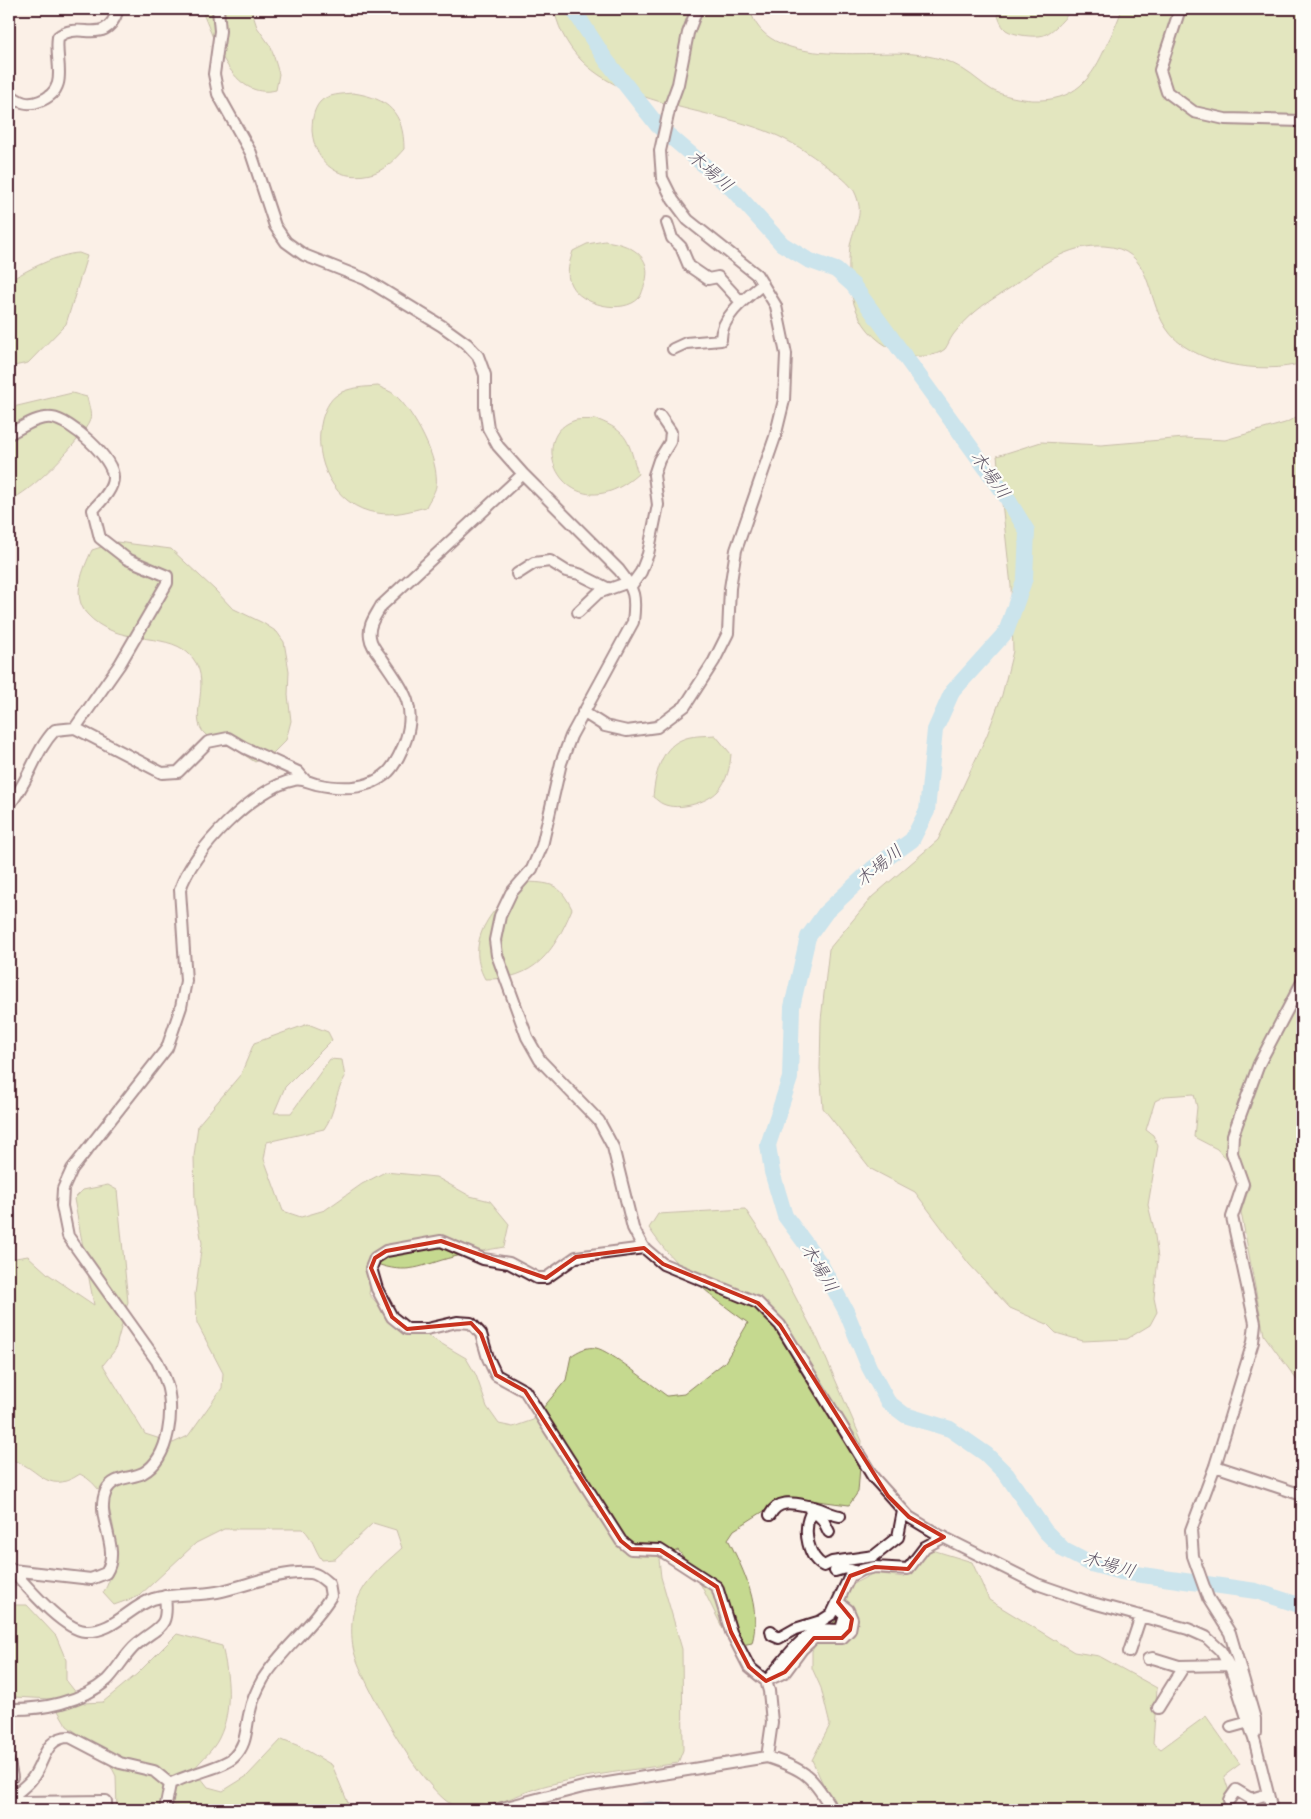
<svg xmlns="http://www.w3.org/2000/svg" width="1311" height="1819" font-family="'Architects Daughter','Klee One',sans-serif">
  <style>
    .green { fill: #c5d98f; stroke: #887c5d }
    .water { fill: #90d4f1; stroke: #748ca2 }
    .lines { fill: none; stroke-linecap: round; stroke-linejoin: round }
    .shore { stroke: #66677a; stroke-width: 1 }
    .river { stroke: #90d4f1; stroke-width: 16 }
    .minor-casing { stroke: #4a1f2b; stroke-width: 14 }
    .minor { stroke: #fdfcf7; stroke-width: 10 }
    .marked { fill: none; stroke: #c8321e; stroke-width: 4; stroke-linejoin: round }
    .labels { text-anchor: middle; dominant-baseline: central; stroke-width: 4.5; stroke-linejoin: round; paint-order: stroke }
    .water-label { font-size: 18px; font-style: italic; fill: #5f5566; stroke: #fdfcf7 }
  </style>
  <rect width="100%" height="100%" fill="#fbf0e7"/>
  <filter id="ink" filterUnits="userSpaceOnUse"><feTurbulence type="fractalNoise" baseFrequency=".02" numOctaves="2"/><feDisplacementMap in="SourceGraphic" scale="10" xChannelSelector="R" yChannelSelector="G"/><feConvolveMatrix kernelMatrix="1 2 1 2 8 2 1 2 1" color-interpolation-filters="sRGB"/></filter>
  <g filter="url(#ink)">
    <path class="green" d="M 201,9 L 251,9 L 257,27 L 271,47 L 279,74 L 276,90 C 232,101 215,40 201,9 Z
      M 554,9 L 750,9 C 765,70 869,49 914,54 C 931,56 950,60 964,70 C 974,76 982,84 992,90 C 1003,96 1020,99 1032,100 C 1075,102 1092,79 1107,44 C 1113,32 1118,21 1122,9 L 1302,9 L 1302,128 C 1294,134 1295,147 1302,154 L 1302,363 C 1264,375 1189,365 1166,328 C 1145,296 1153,249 1104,246 C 1066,244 1039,267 1010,288 C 998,296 985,303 975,312 C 967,319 959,327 953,335 C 950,339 948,345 945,349 C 936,357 915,358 904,354 C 855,337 845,293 850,246 C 853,226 865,217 856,195 C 853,185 835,172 826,166 C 811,154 789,140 771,133 C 696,102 576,107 554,9 Z
      M 996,9 L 1073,9 C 1064,18 1056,30 1044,35 C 1035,38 1013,35 1006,30 C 1000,25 998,15 996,9 Z
      M 353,93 C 388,98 404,113 404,149 C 396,158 386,169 374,173 C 341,183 315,165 312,131 C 312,121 313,110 320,102 C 327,94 343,94 353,93 Z
      M 605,241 C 629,244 654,255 645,284 C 643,288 642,295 639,298 C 623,315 581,305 571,285 C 565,274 570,261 573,251 L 587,244 Z
      M 79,253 L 87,256 L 66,324 L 28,363 L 9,367 L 9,281 C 27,270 58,254 79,253 Z
      M 378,386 C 383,389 391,391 395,395 C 414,412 440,460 436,486 C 435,493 429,500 426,507 C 410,511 394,516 377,513 C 334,507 312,459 322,420 C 324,412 329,400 337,395 C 347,387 366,387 378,386 Z
      M 72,393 L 87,397 C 88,403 92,414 90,420 C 82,440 30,494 9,500 L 9,408 Z
      M 1302,414 L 1302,1387 L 1264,1335 L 1241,1212 L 1250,1185 L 1242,1163 L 1224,1157 L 1217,1149 L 1194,1137 L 1197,1107 L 1194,1094 L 1165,1096 L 1155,1101 L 1146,1130 L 1153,1135 L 1158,1146 L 1148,1205 L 1154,1229 L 1158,1258 L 1154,1298 L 1157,1312 L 1150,1325 L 1127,1339 L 1083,1341 L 1056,1333 L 1047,1324 L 1010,1308 L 969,1264 L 915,1192 L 871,1169 L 823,1108 L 820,1069 L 821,1020 L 829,949 L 872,897 L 938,840 L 987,735 L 1002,695 L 1013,651 L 1011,586 L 997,456 L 1041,442 L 1101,445 L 1185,438 L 1225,440 L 1285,423 Z
      M 596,419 C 630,432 628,442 638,474 C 568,536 521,436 576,420 C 582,419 590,420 596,419 Z
      M 117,542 L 171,549 L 215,590 L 232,608 L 263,623 L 277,632 L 284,642 L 289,671 L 288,695 L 291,721 L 286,740 L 272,754 L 255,762 C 247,757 239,751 230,746 C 222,742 212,740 206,735 C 185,718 217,679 188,653 C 164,631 117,647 87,614 C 71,596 83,569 92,550 Z
      M 715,735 L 731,754 C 730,767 727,781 718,791 C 707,803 678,811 663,804 C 660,803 656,799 653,797 C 655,777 660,749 681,740 C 691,735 704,736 715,735 Z
      M 527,882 C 554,883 560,885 572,909 C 554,952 535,980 485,979 C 463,939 495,903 527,882 Z
      M 308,1024 L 328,1032 L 332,1040 L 285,1087 L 274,1113 L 291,1113 L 330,1059 L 342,1060 L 345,1077 C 334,1095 336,1112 324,1129 L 267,1142 L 264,1159 L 283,1211 L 301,1217 L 325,1210 L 362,1184 L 385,1172 L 436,1177 L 470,1196 L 490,1201 L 509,1224 L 504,1247 C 487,1250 470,1253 453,1257 C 421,1265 409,1276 374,1263 L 369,1294 L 382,1309 L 466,1358 L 476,1375 L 487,1407 L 499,1424 L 513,1427 L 533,1420 L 566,1380 L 571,1356 C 578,1351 587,1346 596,1348 C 609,1350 653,1386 667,1396 L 684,1394 L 725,1362 L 748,1323 C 711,1297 674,1266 649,1228 L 658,1214 L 745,1209 L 765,1239 L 818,1340 L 862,1441 L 858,1492 L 849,1505 L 786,1497 L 734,1530 L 728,1539 C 744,1571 762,1607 752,1643 L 732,1647 L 694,1571 L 678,1550 L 659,1559 L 661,1577 L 682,1649 L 683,1750 L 678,1763 C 635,1770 590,1774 548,1785 C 519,1792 490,1812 460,1808 C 428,1803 365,1687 355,1655 C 351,1645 351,1624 353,1614 C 360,1583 380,1568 402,1548 L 396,1530 L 373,1523 L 335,1559 L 322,1560 C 314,1549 313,1538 303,1529 L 224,1529 L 196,1543 L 139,1596 L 114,1605 L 103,1593 C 124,1561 118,1492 80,1474 C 44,1498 38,1463 9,1460 L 9,1259 L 28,1256 L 48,1274 L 94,1305 L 74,1199 L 83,1190 L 108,1185 L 117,1190 L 128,1302 L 115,1350 L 103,1365 L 145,1434 L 173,1443 L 188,1436 L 222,1388 L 223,1373 L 197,1323 L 195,1294 L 202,1243 L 195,1205 L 194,1156 L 198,1125 L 241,1074 L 254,1043 Z
      M 929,1549 L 972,1562 L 989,1600 L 1074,1652 L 1099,1656 L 1157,1688 L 1153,1743 L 1161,1749 L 1206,1716 L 1240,1764 L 1224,1776 L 1235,1810 L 835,1810 L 812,1760 L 830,1725 L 821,1688 L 812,1668 L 812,1651 L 823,1631 L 840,1617 L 849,1586 L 874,1573 L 904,1577 Z
      M 9,1605 L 27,1605 L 56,1636 L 66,1660 L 66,1680 L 84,1703 L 103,1702 L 137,1674 L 177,1634 L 222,1646 C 229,1676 233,1710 219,1738 C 214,1749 202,1759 194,1769 L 208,1787 L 223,1791 L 247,1776 L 282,1739 L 299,1746 L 332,1765 L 351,1810 L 184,1810 L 164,1800 L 162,1810 L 117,1810 L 116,1776 L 108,1760 L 100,1749 L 67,1726 L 51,1699 L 14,1697 L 9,1692 Z"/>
    <path class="water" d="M 651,1802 L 693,1806 L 698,1810 L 604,1810 L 605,1808 Z"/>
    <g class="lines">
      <path class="shore" d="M 628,1810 L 651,1807 L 688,1810"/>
      <path class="river" d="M 573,9 L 606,60 L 658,126 L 733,190 L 782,244 L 808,260 L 836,270 L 853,285 L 1004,493 L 1027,531 L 1025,578 L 1006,632 L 952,692 L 935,730 L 927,811 L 912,840 L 872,869 L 826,912 L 808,937 L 792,1007 L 790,1078 L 768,1145 L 772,1172 L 785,1216 L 820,1263 L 846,1311 L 869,1367 L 888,1402 L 905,1415 L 950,1429 L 986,1454 L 1007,1475 L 1045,1531 L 1064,1550 L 1091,1564 L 1121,1572 L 1256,1591 L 1302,1606"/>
      <defs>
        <path id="minor" d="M 218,9 L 220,31 L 214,74 L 218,94 L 251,153 L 275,226 L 286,242 L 304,255 L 365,279 L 442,326 L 467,344 L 478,356 L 485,375 L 485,407 L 488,428 L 498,446 L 523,474 L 619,570 C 635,590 636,597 633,622 L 571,736 L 561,763 L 542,846 L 532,869 L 511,893 L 500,916 L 495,940 L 497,955 L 527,1037 L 540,1060 L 599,1121 L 613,1147 L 633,1228 L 643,1247 L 663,1264 L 758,1303 L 780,1325 L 873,1477 L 909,1517 L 939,1535 L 1037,1584 L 1089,1602 L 1188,1629 L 1206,1637 L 1221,1651 L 1231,1669 L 1255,1742 L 1272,1810
          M 1180,9 L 1160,70 L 1167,92 L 1194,112 L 1225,119 L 1302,121
          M 9,94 C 19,102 27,106 40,101 C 71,89 54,61 58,37 C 80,19 106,49 118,9
          M 667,223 L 672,238 L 681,247 L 689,266 L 708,279 L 718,277 L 741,302
          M 673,349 L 686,343 L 721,340 C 720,317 747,297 763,284
          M 9,434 C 21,428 37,416 52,418 C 70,420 114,458 113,478 C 113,490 100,502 93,510 L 100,538 L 127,559 L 167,576 L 167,583 L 120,664 L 75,728
          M 517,574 L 534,563 L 550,561 L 566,571 L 579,574 L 609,589
          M 631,586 L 641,572 L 648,554 L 658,505 L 654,475 L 659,460 L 670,442 L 671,432 L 660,416
          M 578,612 L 598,593 L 629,582
          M 583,712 L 605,726 L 627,731 L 657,727 L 685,706 L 714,661 L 728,633 L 730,588 L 736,550 L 775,437 L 784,400 L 786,354 L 776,306 L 757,275 L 688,220 L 673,200 L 662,178 L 660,151 L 670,106 L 678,84 L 688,33 L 697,9
          M 9,805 C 29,782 34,752 55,730 L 75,728 L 162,773 L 178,772 L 208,742 L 228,738 L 245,748 L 298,772 L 304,779
          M 644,1248 L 576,1257 L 546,1278 L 537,1278 L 509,1263 L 483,1259 L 441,1241 L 386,1251 L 375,1258 L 371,1268 L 377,1289 L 392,1317 L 407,1329 L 427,1329 L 457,1322 L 471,1323 L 481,1334 L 488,1358 L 496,1375 L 525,1391 L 621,1541 L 631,1549 L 660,1550 L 717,1587 L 731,1632 L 749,1667 L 766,1681 L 769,1691 L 772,1722 L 767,1757
          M 1215,1466 L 1302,1495
          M 808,1506 C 820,1507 828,1514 840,1516
          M 770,1515 C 778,1499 793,1503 808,1506 L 813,1515
          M 829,1532 L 823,1520 L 817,1514 L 810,1515 C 803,1531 808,1558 824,1566 L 832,1562 L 874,1556 L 898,1537 L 903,1511
          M 10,1568 C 26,1585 62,1629 85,1631 C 113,1633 129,1607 153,1599 C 173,1593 196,1596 217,1592 C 247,1586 278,1571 310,1573 C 317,1573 323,1579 329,1584 L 331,1596 C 312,1627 282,1649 263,1679 C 258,1688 252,1701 250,1711 C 245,1729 248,1743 234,1757 C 223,1768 187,1774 170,1784 L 165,1810
          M 12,1570 L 91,1579 L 106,1573 C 122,1547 94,1518 106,1491 C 113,1476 131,1479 143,1473 C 170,1458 175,1408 166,1382 C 164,1375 160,1368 157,1361 L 68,1236 L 62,1206 L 63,1189 L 72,1169 L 167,1048 L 181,1007 L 186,981 L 180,890 C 191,852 255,787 294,780 C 302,778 308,782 316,784 C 339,789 368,791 388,772 C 395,765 403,749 406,739 C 417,704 402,688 383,660 C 378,653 371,646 370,637 C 368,625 375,617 381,606 L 523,474
          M 835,1571 L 845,1568 L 857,1572
          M 771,1631 L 772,1635 L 779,1638 L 795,1629 L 821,1621 L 832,1614 L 850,1576 L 861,1570 L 875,1567 L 908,1569 L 925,1547 L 944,1537
          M 1129,1652 L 1141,1616
          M 1148,1659 L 1153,1658 L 1179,1666 L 1229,1665
          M 770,1677 C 782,1663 801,1636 818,1630 C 825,1628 833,1631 841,1629 L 845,1615 L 837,1608
          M 766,1681 L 785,1672 L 802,1649 L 814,1638 L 842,1638 L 850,1630 L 852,1619 L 848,1610 L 838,1602
          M 1158,1708 L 1184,1666
          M 9,1709 C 41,1710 82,1702 107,1680 C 118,1669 125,1654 137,1644 C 159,1625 169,1630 165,1596
          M 1231,1727 L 1249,1722
          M 1255,1733 L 1255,1719 L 1230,1633 L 1208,1598 L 1193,1556 L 1191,1530 L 1215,1466 L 1253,1342 L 1255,1323 L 1232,1217 L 1243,1184 L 1232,1153 L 1233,1135 L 1259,1064 L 1302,982
          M 9,1762 L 12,1777 L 9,1781
          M 13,1796 C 19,1791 26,1786 31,1780 C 45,1764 43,1737 70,1737 L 120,1763 L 154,1771 L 170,1784
          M 1229,1800 L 1236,1790 L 1251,1799 L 1268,1794
          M 18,1802 L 106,1801 L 106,1810
          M 495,1810 L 583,1787 L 767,1757 C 804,1769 813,1776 832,1810"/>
      </defs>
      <use href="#minor" class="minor-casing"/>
      <use href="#minor" class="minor"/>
    </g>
  </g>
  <path d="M0 0H1311V1819H0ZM 441,1241 L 546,1278 L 576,1257 L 644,1248 L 663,1264 L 758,1303 L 780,1325 L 888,1496 L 909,1517 L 944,1537 L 925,1547 L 908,1569 L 875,1567 L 850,1576 L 838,1602 L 852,1619 L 850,1630 L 842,1638 L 814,1638 L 785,1672 L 766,1681 L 749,1667 L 731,1632 L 717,1587 L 660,1550 L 631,1549 L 621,1541 L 525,1391 L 496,1375 L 481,1334 L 471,1323 L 407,1329 L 392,1317 L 371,1268 L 375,1258 L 386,1251 Z" fill="#fbf0e7" fill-opacity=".55" fill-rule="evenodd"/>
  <path class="marked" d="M 441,1241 L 546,1278 L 576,1257 L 644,1248 L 663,1264 L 758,1303 L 780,1325 L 888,1496 L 909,1517 L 944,1537 L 925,1547 L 908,1569 L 875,1567 L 850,1576 L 838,1602 L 852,1619 L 850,1630 L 842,1638 L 814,1638 L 785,1672 L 766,1681 L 749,1667 L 731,1632 L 717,1587 L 660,1550 L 631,1549 L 621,1541 L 525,1391 L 496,1375 L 481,1334 L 471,1323 L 407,1329 L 392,1317 L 371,1268 L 375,1258 L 386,1251 Z"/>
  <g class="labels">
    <g class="water-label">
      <text transform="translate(710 171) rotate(41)">木場川</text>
      <text transform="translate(990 475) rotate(55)">木場川</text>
      <text transform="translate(879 866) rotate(-39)">木場川</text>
      <text transform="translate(819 1268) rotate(59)">木場川</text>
      <text transform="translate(1109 1565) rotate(16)">木場川</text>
    </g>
  </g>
  <rect width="1311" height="1819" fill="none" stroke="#fdfcf7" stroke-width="30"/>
  <rect x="15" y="15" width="1281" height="1789" fill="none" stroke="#4a1f2b" stroke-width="2" filter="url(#ink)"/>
</svg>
